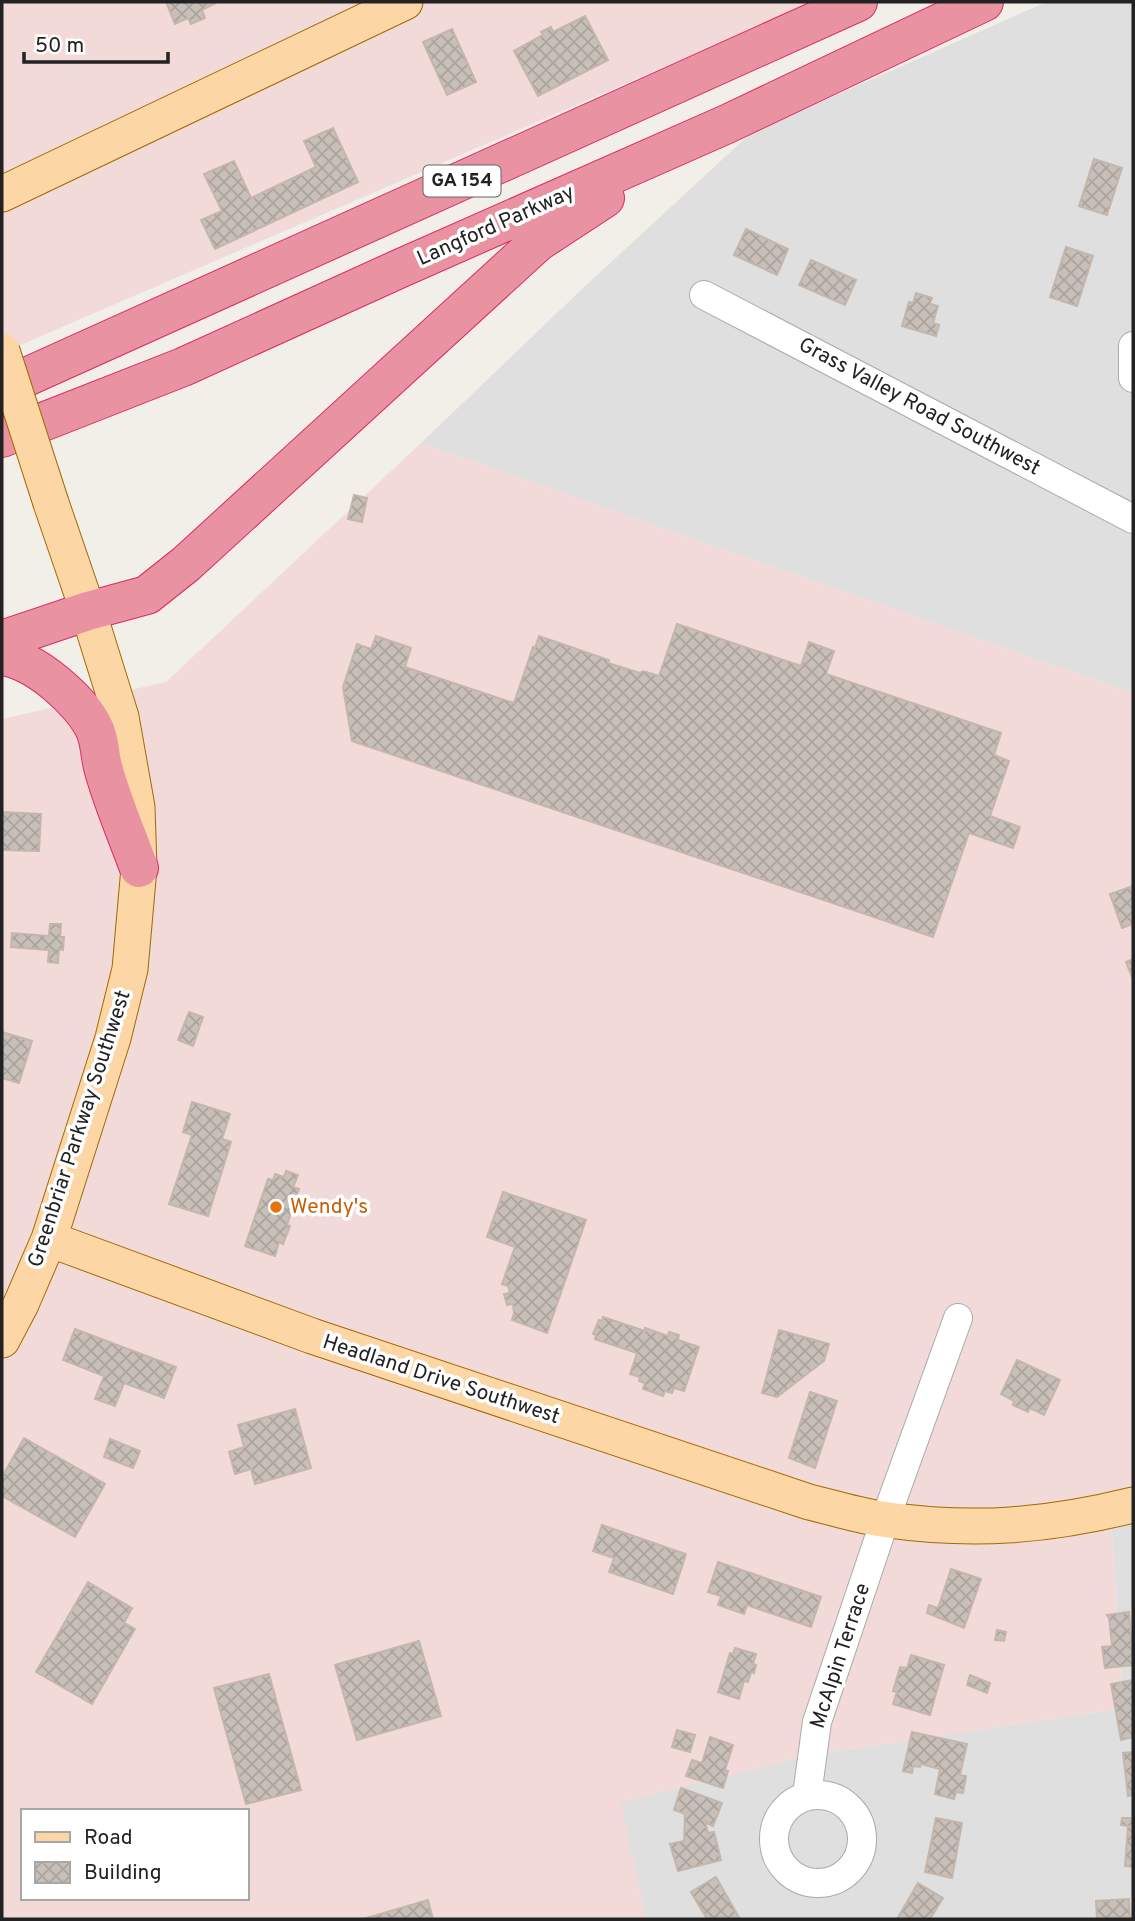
<svg xmlns="http://www.w3.org/2000/svg" width="1135" height="1921" font-family="Overpass,sans-serif">
  <style>
    .residential { fill: #e0dfdf }
    .commercial { fill: #f2dad9; fill-rule: evenodd }
    .building { fill: url(#building-cross-hatch); stroke: #c4b6ab; stroke-width: 2 }
    .lines { fill: none; stroke-linecap: round; stroke-linejoin: round }
    .minor-casing { stroke: #a9a9a9; stroke-width: 30 }
    .major-casing { stroke: #a06b00; stroke-width: 37 }
    .highway-casing { stroke: #dc2a67; stroke-width: 40 }
    .minor { stroke: #fff; stroke-width: 28 }
    .major { stroke: #fcd6a4; stroke-width: 35 }
    .highway { stroke: #e892a2; stroke-width: 38 }
    .major-bridge-casing { stroke: #a06b00; stroke-width: 37; stroke-linecap: butt }
    .major-bridge { stroke: #fcd6a4; stroke-width: 35 }
    .food-dot { fill: #e8710a; stroke: #fff; stroke-width: 2.5 }
    .labels { text-anchor: middle; dominant-baseline: central; stroke-width: 7; stroke-linejoin: round; paint-order: stroke }
    .shield { fill: #fff; stroke: #646464; stroke-width: 2 }
    .shield-label { font-size: 19px; font-weight: bold; fill: #222 }
    .street-label { font-size: 21px; fill: #222; stroke: #fff }
    .food-label { font-size: 21px; fill: #c56008; stroke: #fff; text-anchor: start }
  </style>
  <defs>
    <pattern id="building-cross-hatch" width="8" height="8" patternUnits="userSpaceOnUse" patternTransform="scale(1.75)"><rect width="8" height="8" fill="#c7bfb8"/><path d="M0 0l8 8M0 8l8-8" fill="none" stroke="#aba49e"/></pattern>
  </defs>
  <rect width="100%" height="100%" fill="#f2efe9"/>
  <path class="residential" d="M 1046,2 L 1133,2 L 1133,693 L 421,443 L 581,290 L 751,133 Z
    M 1133,1505 L 1133,1919 L 646,1919 L 620,1802 L 806,1756 L 1124,1708 L 1110,1507 Z"/>
  <path class="commercial" d="M 2,2 L 815,2 L 2,353 Z
    M 421,443 L 1133,693 L 1133,1505 L 1110,1508 L 1124,1708 L 806,1756 L 621,1802 L 646,1919 L 2,1919 L 2,719 L 166,682 ZM 23,1811 L 247,1811 L 247,1898 L 23,1898 Z"/>
  <path class="building" d="M 166,2 L 216,2 L 216,3 L 202,10 L 205,18 L 191,24 L 188,18 L 175,24 Z
    M 585,16 L 608,60 L 538,96 L 514,51 L 543,35 L 541,32 L 551,27 L 553,32 Z
    M 452,29 L 476,82 L 447,95 L 423,42 Z
    M 333,128 L 358,182 L 215,249 L 201,220 L 222,211 L 204,174 L 234,161 L 251,198 L 316,167 L 304,141 Z
    M 1094,159 L 1122,168 L 1107,215 L 1079,206 Z
    M 746,229 L 788,249 L 777,275 L 734,255 Z
    M 1066,247 L 1093,256 L 1077,306 L 1050,297 Z
    M 811,260 L 856,280 L 845,305 L 799,285 Z
    M 916,293 L 932,298 L 930,304 L 938,306 L 933,323 L 939,325 L 936,336 L 902,326 L 909,302 L 913,303 Z
    M 354,495 L 367,498 L 362,522 L 348,519 Z
    M 677,624 L 801,666 L 809,642 L 834,651 L 826,674 L 1001,733 L 994,755 L 1009,761 L 990,816 L 1020,827 L 1013,848 L 969,833 L 933,937 L 352,741 L 343,687 L 357,644 L 371,649 L 376,636 L 411,648 L 405,667 L 514,703 L 533,647 L 535,648 L 539,636 L 609,660 L 608,663 L 640,673 L 643,671 L 659,676 Z
    M 2,812 L 41,814 L 39,851 L 2,850 Z
    M 1133,886 L 1133,924 L 1122,928 L 1110,894 Z
    M 50,924 L 61,924 L 60,937 L 64,937 L 63,950 L 59,949 L 58,963 L 48,962 L 49,950 L 11,947 L 12,933 L 49,936 Z
    M 1133,959 L 1133,980 L 1126,962 Z
    M 189,1012 L 203,1017 L 193,1046 L 178,1040 Z
    M 2,1032 L 32,1041 L 19,1083 L 2,1078 Z
    M 192,1102 L 230,1114 L 222,1139 L 231,1142 L 208,1216 L 169,1204 L 192,1135 L 183,1132 Z
    M 286,1171 L 298,1175 L 293,1187 L 299,1189 L 287,1225 L 290,1226 L 283,1244 L 279,1242 L 275,1256 L 245,1246 L 268,1179 L 273,1180 L 275,1174 L 284,1177 Z
    M 503,1192 L 586,1220 L 547,1333 L 512,1320 L 514,1313 L 513,1304 L 507,1305 L 504,1294 L 510,1293 L 508,1286 L 502,1284 L 515,1247 L 487,1237 Z
    M 603,1317 L 645,1331 L 645,1328 L 668,1336 L 669,1332 L 679,1335 L 678,1340 L 699,1347 L 684,1391 L 674,1388 L 672,1393 L 665,1391 L 663,1396 L 643,1389 L 645,1383 L 639,1381 L 640,1377 L 630,1374 L 637,1353 L 595,1339 L 596,1335 L 593,1334 L 599,1320 L 602,1321 Z
    M 75,1329 L 176,1367 L 164,1398 L 124,1383 L 115,1406 L 95,1399 L 104,1376 L 63,1360 Z
    M 779,1330 L 829,1344 L 824,1361 L 777,1397 L 762,1393 Z
    M 1017,1360 L 1060,1380 L 1044,1415 L 1030,1408 L 1028,1412 L 1013,1405 L 1014,1401 L 1001,1394 Z
    M 810,1392 L 837,1401 L 815,1468 L 789,1458 Z
    M 295,1409 L 311,1468 L 255,1484 L 251,1469 L 235,1474 L 229,1452 L 244,1447 L 238,1425 Z
    M 24,1438 L 105,1484 L 75,1537 L 2,1496 L 2,1477 Z
    M 110,1439 L 140,1451 L 133,1468 L 104,1457 Z
    M 602,1525 L 686,1554 L 673,1594 L 609,1572 L 614,1558 L 593,1551 Z
    M 718,1562 L 821,1597 L 811,1627 L 747,1605 L 744,1614 L 718,1605 L 721,1596 L 708,1592 Z
    M 951,1569 L 981,1579 L 964,1628 L 927,1613 L 929,1605 L 938,1608 Z
    M 88,1582 L 132,1608 L 124,1623 L 135,1629 L 92,1704 L 36,1672 Z
    M 1129,1612 L 1133,1665 L 1105,1668 L 1102,1647 L 1112,1646 L 1109,1618 L 1107,1615 Z
    M 997,1630 L 1006,1632 L 1004,1641 L 995,1640 Z
    M 419,1641 L 441,1716 L 357,1740 L 335,1665 Z
    M 735,1648 L 756,1654 L 753,1664 L 756,1665 L 754,1673 L 751,1672 L 748,1682 L 744,1681 L 739,1699 L 718,1692 L 730,1653 L 733,1654 Z
    M 911,1655 L 944,1665 L 930,1715 L 893,1704 L 897,1692 L 893,1691 L 900,1667 L 907,1668 Z
    M 269,1674 L 301,1790 L 246,1804 L 214,1688 Z
    M 970,1675 L 990,1683 L 987,1693 L 967,1685 Z
    M 1133,1680 L 1133,1737 L 1121,1740 L 1111,1684 Z
    M 677,1730 L 695,1735 L 690,1752 L 672,1747 Z
    M 912,1732 L 967,1744 L 960,1775 L 966,1776 L 963,1793 L 956,1792 L 954,1799 L 935,1794 L 940,1769 L 921,1764 L 920,1767 L 913,1766 L 912,1773 L 903,1771 Z
    M 710,1737 L 733,1745 L 725,1770 L 728,1771 L 723,1788 L 686,1776 L 692,1760 L 702,1763 Z
    M 1133,1752 L 1133,1795 L 1128,1796 L 1123,1753 Z
    M 681,1788 L 722,1803 L 713,1826 L 705,1822 L 708,1833 L 714,1832 L 721,1860 L 678,1871 L 670,1844 L 684,1841 L 685,1814 L 674,1810 Z
    M 936,1818 L 962,1823 L 952,1878 L 925,1872 Z
    M 1122,1818 L 1133,1818 L 1133,1867 L 1125,1866 L 1128,1826 L 1121,1825 Z
    M 716,1877 L 740,1919 L 707,1919 L 691,1892 Z
    M 918,1883 L 943,1898 L 930,1919 L 897,1919 Z
    M 1129,1899 L 1130,1919 L 1097,1919 L 1096,1901 Z
    M 428,1900 L 433,1919 L 363,1919 Z"/>
  <g class="lines">
    <defs>
      <path id="minor" d="M 704,295 L 1133,519
        M 1133,346 L 1133,378
        M774 1839a44 44 0 1 1 88 0a44 44 0 1 1-88 0Z
        M 807,1795 L 817,1722 L 885,1520 L 958,1318"/>
      <path id="major" d="M 2,194 L 405,2
        M 49,1239 L 312,1336 L 809,1502 C 835,1508 861,1517 888,1520 C 975,1532 1048,1526 1133,1505
        M 2,1340 L 21,1304 L 49,1239 L 113,1038 L 130,969 L 139,868 L 137,807 L 121,717 L 88,611 L 51,503"/>
      <path id="highway" d="M 2,388 L 858,2
        M 2,438 L 183,367 L 401,268 L 727,124 L 984,2
        M 2,640 L 88,611 L 147,595 L 186,564 L 538,242 L 605,198
        M 2,656 C 34,659 82,701 95,730 C 100,741 100,756 103,767 C 112,801 127,835 139,868"/>
    </defs>
    <use href="#minor" class="minor-casing"/>
    <use href="#major" class="major-casing"/>
    <use href="#highway" class="highway-casing"/>
    <use href="#minor" class="minor"/>
    <use href="#major" class="major"/>
    <use href="#highway" class="highway"/>
    <defs>
      <path id="major-bridge" d="M 2,351 L 51,503"/>
    </defs>
    <use href="#major-bridge" class="major-bridge-casing"/>
    <use href="#major-bridge" class="major-bridge"/>
  </g>
  <circle class="food-dot" cx="276" cy="1207" r="7"/>
  <g class="labels">
    <rect class="shield" x="423.5" y="165.5" width="77" height="31" rx="5"/>
    <g class="shield-label">
      <text x="462" y="181">GA 154</text>
    </g>
    <g class="street-label">
      <text transform="translate(496 226) rotate(-24)">Langford Parkway</text>
      <text transform="translate(919 407) rotate(28)">Grass Valley Road Southwest</text>
      <text transform="translate(80 1129) rotate(-72)">Greenbriar Parkway Southwest</text>
      <text transform="translate(441 1380) rotate(18)">Headland Drive Southwest</text>
      <text transform="translate(841 1656) rotate(-72)">McAlpin Terrace</text>
    </g>
    <g class="food-label">
      <text x="290" y="1207">Wendy's</text>
    </g>
  </g>
  <rect width="1135" height="1921" fill="none" stroke="#222222" stroke-width="7"/>
  <rect x="21" y="1809" width="228" height="91" fill="#ffffff" stroke="#a7a7a7" stroke-width="2"/>
  <rect x="35" y="1832" width="35" height="10" fill="#fcd6a4" stroke="#a7a7a7" stroke-width="2"/>
  <text x="84" y="1844" font-size="21" fill="#222222">Road</text>
  <rect x="35" y="1862" width="35" height="21" fill="url(#building-cross-hatch)" stroke="#a7a7a7" stroke-width="2"/>
  <text x="84" y="1879" font-size="21" fill="#222222">Building</text>
  <path d="M24 52v10h144v-10" fill="none" stroke="#222222" stroke-width="3.5"/>
  <text x="35" y="52" font-size="21" fill="#222222" stroke="#ffffff" stroke-width="5" paint-order="stroke">50 m</text>
</svg>
